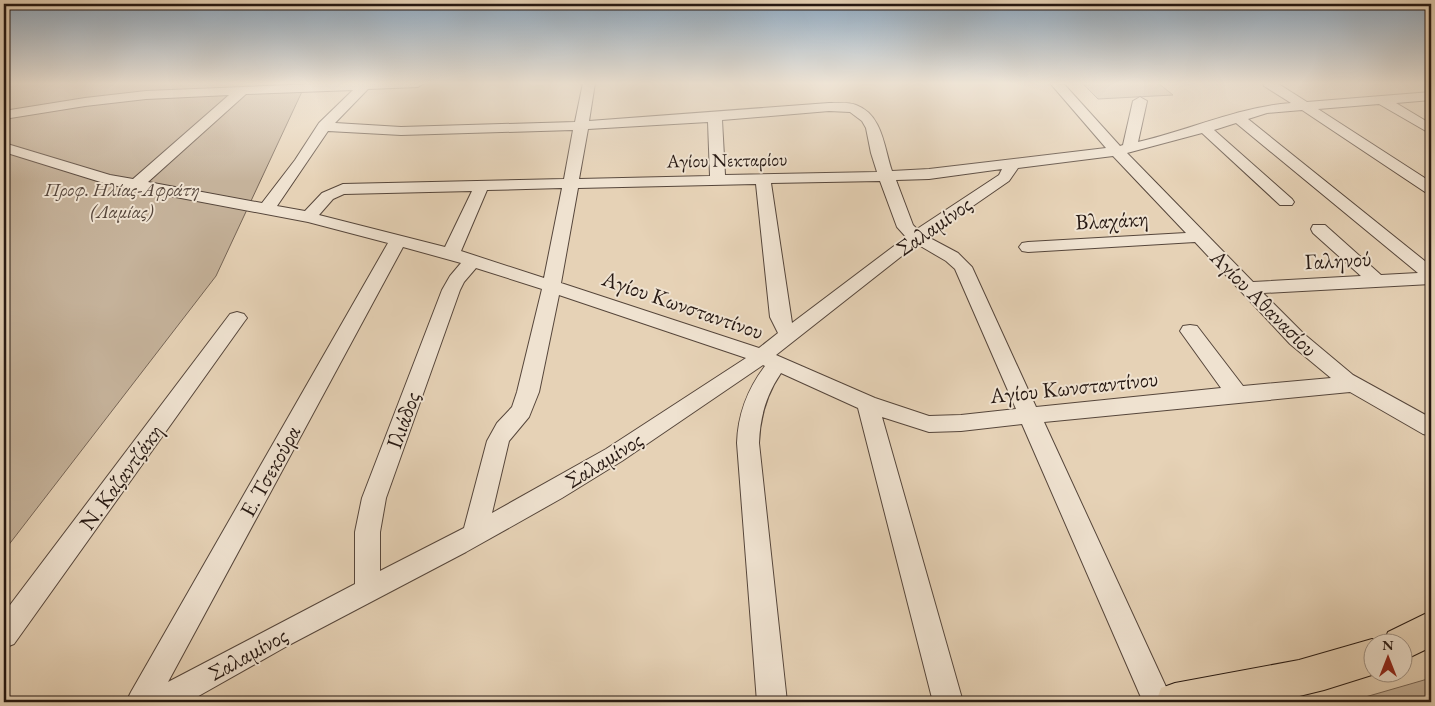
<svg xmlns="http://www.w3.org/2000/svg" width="1435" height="706" font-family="'EB Garamond',serif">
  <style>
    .green { fill: #c5b29a; stroke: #766556 }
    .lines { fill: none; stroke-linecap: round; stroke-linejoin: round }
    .minor-casing { stroke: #56463b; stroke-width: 2 }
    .major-casing { stroke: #261812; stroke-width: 2 }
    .minor { fill: #efe2d0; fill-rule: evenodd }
    .major { fill: #e6d2b6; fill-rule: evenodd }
    .labels { text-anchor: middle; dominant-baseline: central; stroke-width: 4; stroke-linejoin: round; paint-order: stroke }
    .far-street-label { font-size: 19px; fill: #261812; stroke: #efe2d0 }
    .far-park-label { font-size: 19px; font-style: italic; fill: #56463b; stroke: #efe2d0 }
    .street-label { font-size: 22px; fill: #261812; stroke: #efe2d0 }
  </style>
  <rect width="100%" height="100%" fill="#e6d2b6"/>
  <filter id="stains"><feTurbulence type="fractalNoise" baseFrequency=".004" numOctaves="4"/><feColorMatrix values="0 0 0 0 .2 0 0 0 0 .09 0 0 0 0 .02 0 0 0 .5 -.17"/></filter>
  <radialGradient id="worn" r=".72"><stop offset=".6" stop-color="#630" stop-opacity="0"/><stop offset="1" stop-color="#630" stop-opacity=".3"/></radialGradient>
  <path class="green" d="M 4,83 L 306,83 L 216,276 L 4,551 Z
    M 1082,83 L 1158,83 L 1173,95 L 1098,99 Z
    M 1431,678 L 1431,702 L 1348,702 Z"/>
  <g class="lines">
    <defs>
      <path id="minor" d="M 340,83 L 424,83 L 418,87 L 368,89 L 335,123 L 401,127 L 575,122 L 583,83 L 595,83 L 589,121 L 829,103 C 837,103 849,102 856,105 C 883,115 884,148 892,171 L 929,169 L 1106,148 L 1050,83 L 1063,83 L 1120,146 L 1123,145 L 1133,101 L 1140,97 L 1147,101 L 1138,142 C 1190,130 1238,107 1291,103 L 1264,86 L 1263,83 L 1277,83 L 1307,102 L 1431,92 L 1431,100 L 1396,103 L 1431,124 L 1431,134 L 1379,104 L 1318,109 L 1431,182 L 1431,194 L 1425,192 L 1302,110 L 1267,113 L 1248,119 L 1431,266 L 1431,284 L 1263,293 L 1304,334 L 1353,375 L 1431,418 L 1431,436 L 1423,434 L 1350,392 L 1044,422 L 1173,702 L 1143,702 L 1022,424 L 961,431 L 929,432 L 882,417 L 963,702 L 933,702 L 858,408 L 781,373 C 766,395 760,417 759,443 L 787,702 L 757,702 L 737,443 C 738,414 747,390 765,366 L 763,365 L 622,461 L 562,498 L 466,552 L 289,645 L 188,702 L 126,702 L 131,692 L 388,243 L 308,222 L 107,184 L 4,152 L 4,143 L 110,175 L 133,179 L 229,95 L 146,99 L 85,106 L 4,119 L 4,111 L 85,98 L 146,91 ZM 353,90 L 319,123 L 295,160 L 262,203 L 148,182 L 246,94 ZM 829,111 L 850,112 L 862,121 L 866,128 L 871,153 L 877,172 L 725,175 L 722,120 ZM 708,122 L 710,176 L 579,179 L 588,129 ZM 1236,123 L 1418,273 L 1381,275 L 1325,225 L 1313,225 L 1311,229 L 1313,233 L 1361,276 L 1253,282 L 1127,153 L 1202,133 L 1280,205 L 1292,205 L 1294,202 L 1292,199 L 1214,130 ZM 573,130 L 564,179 L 343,184 L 322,193 L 305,211 L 277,206 L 328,131 L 401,135 ZM 1113,156 L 1186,233 L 1028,242 L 1022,243 L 1019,247 L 1022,251 L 1028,252 L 1195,242 L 1290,344 L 1331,378 L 1243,386 L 1197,326 L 1190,325 L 1183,326 L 1180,331 L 1221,388 L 1036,407 L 972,267 L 958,253 L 928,237 L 1009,181 L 1018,168 ZM 1002,169 L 999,175 L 917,229 L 913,225 L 896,180 L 929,179 ZM 880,181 L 897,227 L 906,237 L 792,323 L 771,183 ZM 756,184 L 770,317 L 778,333 L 759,348 L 561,283 L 578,188 ZM 562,188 L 544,278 L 461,251 L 487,190 ZM 472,191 L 445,247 L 319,215 L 333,199 L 344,194 ZM 917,244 L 946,261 L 955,269 L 1016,409 L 961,415 L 929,416 L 875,398 L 776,355 ZM 403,247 L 461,263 L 450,276 L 442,290 L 362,498 L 355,532 L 355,584 L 168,682 ZM 476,268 L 542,289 L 517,392 L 512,407 L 497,423 L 487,441 L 464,528 L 380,571 L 380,532 L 386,498 L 460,290 L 464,282 ZM 559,295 L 746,358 L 606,449 L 492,513 L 509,441 L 529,417 L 539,392 Z
        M 237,312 L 244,314 L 247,318 L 244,322 L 14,644 L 4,648 L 4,613 L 230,314 Z"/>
      <path id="major" d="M 1431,611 L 1431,647 L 1402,661 L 1402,644 L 1383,644 L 1388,632 Z
        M 1372,639 L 1383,644 L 1372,644 L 1372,674 L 1375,674 L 1324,690 L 1275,702 L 1156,702 L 1161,688 L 1175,683 L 1299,660 Z"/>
    </defs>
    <use href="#minor" class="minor-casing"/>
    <use href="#major" class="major-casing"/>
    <use href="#minor" class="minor"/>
    <use href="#major" class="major"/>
  </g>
  <linearGradient id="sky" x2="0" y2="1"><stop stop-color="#8da7be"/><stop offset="0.46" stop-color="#f4ebde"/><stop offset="1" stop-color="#f4ebde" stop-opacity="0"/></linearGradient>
  <rect width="1435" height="181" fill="url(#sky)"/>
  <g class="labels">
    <g class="far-street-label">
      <text transform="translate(727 160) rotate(-1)">Αγίου Νεκταρίου</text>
    </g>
    <g class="far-park-label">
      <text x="122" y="189">Προφ. Ηλίας-Αφράτη<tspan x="122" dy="22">(Λαμίας)</tspan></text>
    </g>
    <g class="street-label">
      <text transform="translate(1112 220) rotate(-3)">Βλαχάκη</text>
      <text transform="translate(934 226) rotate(-35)">Σαλαμίνος</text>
      <text transform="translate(1338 260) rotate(-3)">Γαληνού</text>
      <text transform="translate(1264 303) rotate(45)">Αγίου Αθανασίου</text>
      <text transform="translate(683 305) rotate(19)">Αγίου Κωνσταντίνου</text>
      <text transform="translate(1074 387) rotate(-6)">Αγίου Κωνσταντίνου</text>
      <text transform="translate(403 420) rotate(-70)">Ιλιάδος</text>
      <text transform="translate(604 460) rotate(-32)">Σαλαμίνος</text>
      <text transform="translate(270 471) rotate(-61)">Ε. Τσεκούρα</text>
      <text transform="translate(121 477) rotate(-54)">Ν. Καζαντζάκη</text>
      <text transform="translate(248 654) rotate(-29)">Σαλαμίνος</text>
    </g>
  </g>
  <rect width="1435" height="706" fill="none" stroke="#e6d2b6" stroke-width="20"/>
  <rect x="5" y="5" width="1425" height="696" fill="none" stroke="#261812" stroke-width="2.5"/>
  <rect x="10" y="10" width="1415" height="686" fill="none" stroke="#261812"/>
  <g transform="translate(1388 658)"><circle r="24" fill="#efe2d0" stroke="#9f9184"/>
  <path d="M0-4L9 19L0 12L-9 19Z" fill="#8f2418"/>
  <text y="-8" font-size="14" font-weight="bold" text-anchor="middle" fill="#261812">N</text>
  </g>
  <rect width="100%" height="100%" filter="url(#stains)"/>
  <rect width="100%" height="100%" fill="url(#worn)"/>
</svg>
